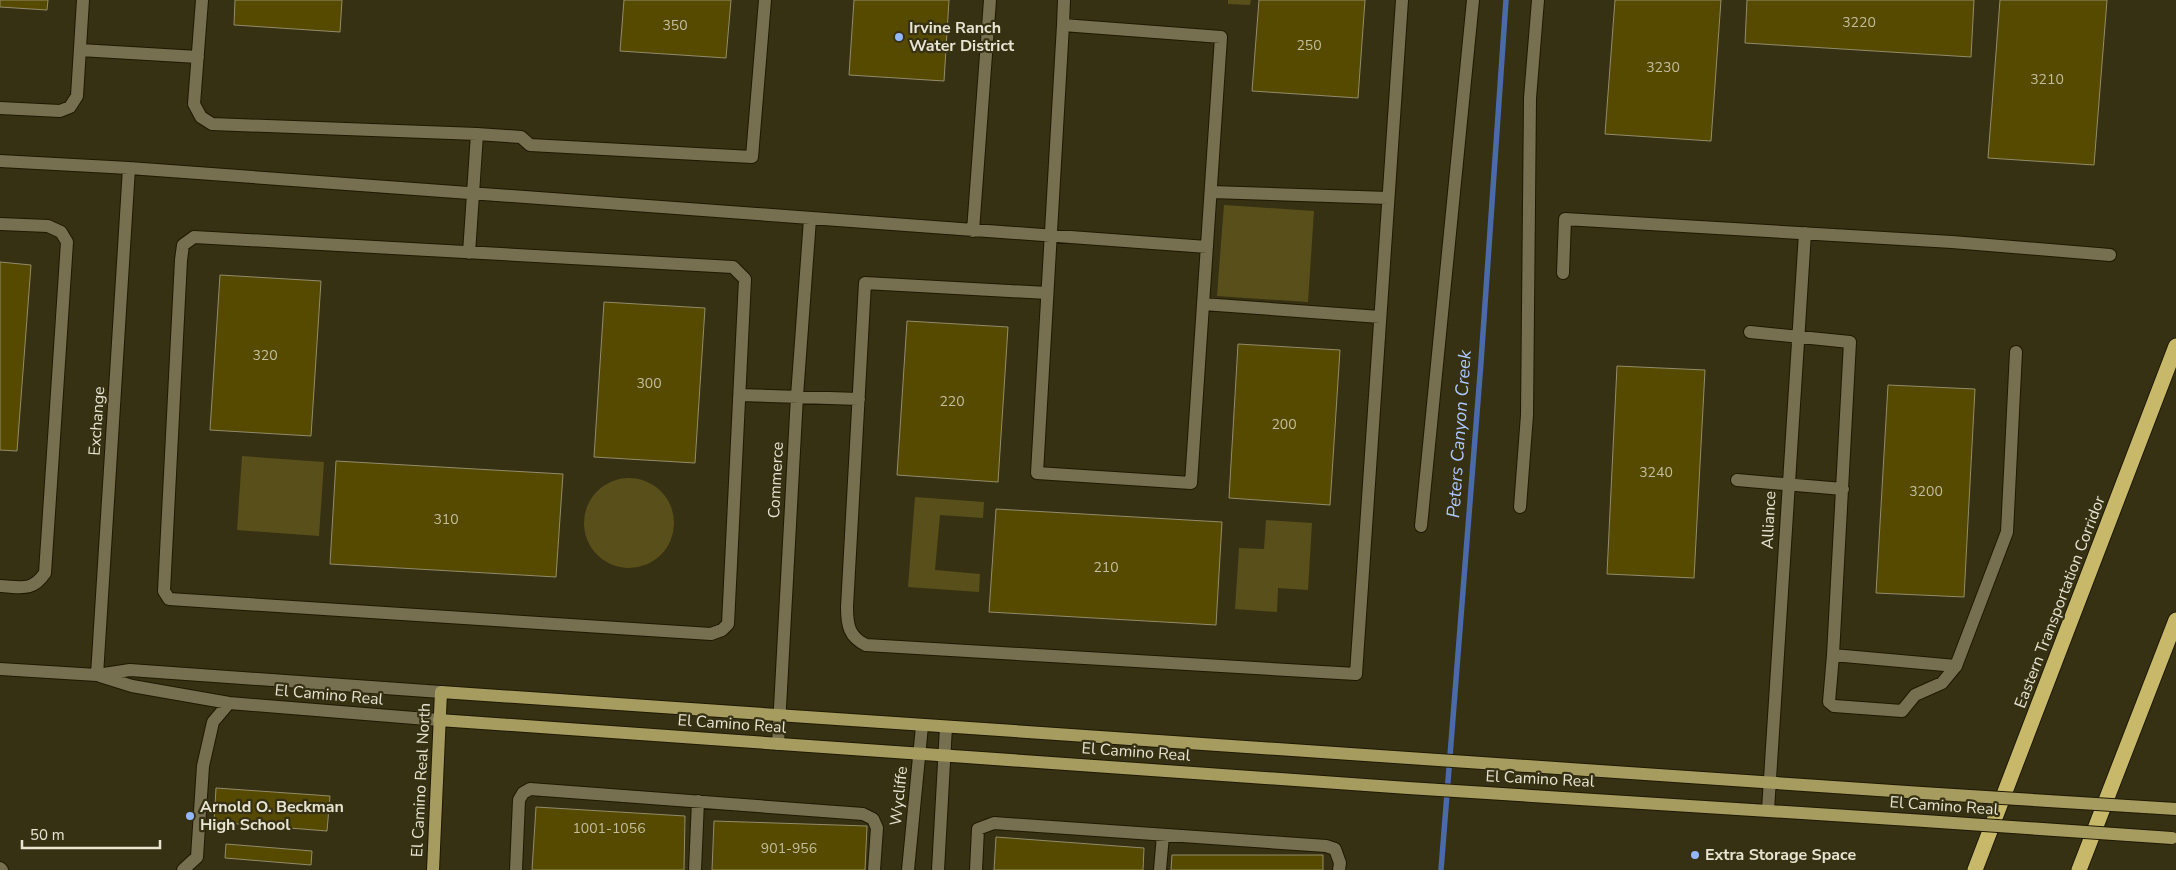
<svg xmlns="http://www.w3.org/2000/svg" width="2176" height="870" font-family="'Nunito Sans',sans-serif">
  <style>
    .green { fill: #594f1b }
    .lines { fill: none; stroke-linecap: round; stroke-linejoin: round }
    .stream { stroke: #4b6aa9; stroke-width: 5.5 }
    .building { fill: #564a00; stroke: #928c6b }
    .minor-casing { stroke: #1e1900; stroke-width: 14 }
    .major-casing { stroke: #1e1900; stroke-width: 14 }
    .highway-casing { stroke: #1e1900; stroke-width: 17 }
    .minor { stroke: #767050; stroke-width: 12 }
    .major { stroke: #a79c5f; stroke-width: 12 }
    .highway { stroke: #c7b969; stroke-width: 15 }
    .major-bridge-casing { stroke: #1e1900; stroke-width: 14; stroke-linecap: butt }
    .major-bridge { stroke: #a79c5f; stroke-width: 12 }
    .poi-dot { fill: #94b7fd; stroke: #373113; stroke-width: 2 }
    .labels { text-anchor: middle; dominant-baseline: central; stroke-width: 4.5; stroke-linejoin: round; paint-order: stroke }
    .number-label { font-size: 14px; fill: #c3be9e }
    .poi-label { font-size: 16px; font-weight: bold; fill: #e7e4d2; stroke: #373113; text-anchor: start }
    .street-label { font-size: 16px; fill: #e7e4d2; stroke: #373113 }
    .water-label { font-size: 18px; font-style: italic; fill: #adc8ff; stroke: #373113 }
  </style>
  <rect width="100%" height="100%" fill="#373113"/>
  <path class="green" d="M 1228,0 L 1251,0 L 1250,5 L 1228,4 Z
    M 1224,205 L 1314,211 L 1308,302 L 1217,296 Z
    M 242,456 L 324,462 L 319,536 L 237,530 Z
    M584 523a45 45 0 1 1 90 0a45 45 0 1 1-90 0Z
    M 915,497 L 984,502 L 983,518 L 940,515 L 935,570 L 980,574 L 979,592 L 908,587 Z
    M 1266,520 L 1312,523 L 1308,590 L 1278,588 L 1277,612 L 1235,609 L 1239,548 L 1264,549 Z"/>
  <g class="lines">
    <path class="stream" d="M 1441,870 L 1481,362 L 1506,0"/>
  </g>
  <path class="building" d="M 0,0 L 48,0 L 47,10 L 0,7 Z
    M 235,0 L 342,0 L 340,32 L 234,25 Z
    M 624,0 L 731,0 L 726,58 L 620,51 Z
    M 854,0 L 949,0 L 944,81 L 849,75 Z
    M 1259,0 L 1365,0 L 1358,98 L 1252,91 Z
    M 1615,0 L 1721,0 L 1711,141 L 1605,134 Z
    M 1747,0 L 1974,0 L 1971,57 L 1745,43 Z
    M 2000,0 L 2107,0 L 2094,165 L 1988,158 Z
    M 0,262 L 31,265 L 17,451 L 0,450 Z
    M 220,275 L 321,281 L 311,436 L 210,430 Z
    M 604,302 L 705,308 L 695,463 L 594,457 Z
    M 907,321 L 1008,327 L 998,482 L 897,475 Z
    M 1238,344 L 1340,350 L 1330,505 L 1229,498 Z
    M 1617,366 L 1705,370 L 1694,578 L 1607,574 Z
    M 1888,385 L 1975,389 L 1964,597 L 1876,593 Z
    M 336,461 L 563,474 L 556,577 L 330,564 Z
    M 996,509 L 1222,522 L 1216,625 L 989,612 Z
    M 216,788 L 330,796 L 327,831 L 214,822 Z
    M 536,807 L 685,816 L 684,870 L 532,870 Z
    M 714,821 L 867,826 L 865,870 L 712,870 Z
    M 996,837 L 1144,848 L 1143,870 L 994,870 Z
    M 226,844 L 312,851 L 311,865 L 225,858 Z
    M 1172,855 L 1323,855 L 1323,870 L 1171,870 Z"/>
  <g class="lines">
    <defs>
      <path id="minor" d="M 202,0 L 194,104 L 201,117 L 212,124 L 477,134 L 521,137 L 530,145 L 752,157 L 765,0
        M 1063,25 L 1221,37 L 1191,483 L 1037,473 L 1063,25 L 1064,0
        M 80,50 L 198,57
        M 0,108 L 60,111 L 70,107 L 77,96 L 83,0
        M 0,161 L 129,168 L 1207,247
        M 1211,192 L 1388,198
        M 0,224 L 48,226 L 61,232 L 67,242 L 45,573 C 32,592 21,587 0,586
        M 973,231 L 990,0
        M 194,237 L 733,267 L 745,279 L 728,624 L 722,630 L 711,634 L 169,599 L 164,591 L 181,260 L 183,245 Z
        M 469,253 L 477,134
        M 1563,273 L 1565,219 L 1952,242 L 2110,255
        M 1047,293 L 865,283 L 847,607 C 847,625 849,637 866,645 L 1356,674 L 1402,0
        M 1203,304 L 1380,317
        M 1750,332 L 1850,342 L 1833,655 L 1956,666 L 2007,532 L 2016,352
        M 740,395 L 859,399
        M 1737,480 L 1843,489
        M 1520,507 L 1527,415 L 1530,98 L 1538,0
        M 1421,526 L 1473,0
        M 1833,655 L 1829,702 L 1834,706 L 1902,711 L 1915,695 L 1942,683 L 1956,666
        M 0,669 L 97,675 L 130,670 L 441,692
        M 97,675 L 129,168
        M 100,676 L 132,686 L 229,703 L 439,720
        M 778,744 L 797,396 L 810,219
        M 1768,810 L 1805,233
        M 0,868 L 2,870
        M 183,870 L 197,857 L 203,766 L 213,722 L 229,703
        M 516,870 L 519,800 L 523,793 L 530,789 L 863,814 L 873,819 L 877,828 L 874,870
        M 695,870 L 698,801
        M 908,870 L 922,726
        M 938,870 L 946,727
        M 976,870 L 978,829 L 994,823 L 1326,846 L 1335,849 L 1340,863 L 1339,870
        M 1160,870 L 1163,835"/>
      <path id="major" d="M 439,720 L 1408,788 L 1910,820
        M 433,870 L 441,692 L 1922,793"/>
      <path id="highway" d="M 1975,870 L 2176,346
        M 2079,870 L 2176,620"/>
    </defs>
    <use href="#minor" class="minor-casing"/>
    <use href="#major" class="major-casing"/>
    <use href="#highway" class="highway-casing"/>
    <use href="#minor" class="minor"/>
    <use href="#major" class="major"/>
    <use href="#highway" class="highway"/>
    <defs>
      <path id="major-bridge" d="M 1922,793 L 2176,809
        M 1910,820 L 2172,838"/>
    </defs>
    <use href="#major-bridge" class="major-bridge-casing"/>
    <use href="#major-bridge" class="major-bridge"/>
  </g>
  <g class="poi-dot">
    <circle cx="899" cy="37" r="5"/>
    <circle cx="190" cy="816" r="5"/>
    <circle cx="1695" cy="855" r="5"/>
  </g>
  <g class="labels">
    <g class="number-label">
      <text x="1859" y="22">3220</text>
      <text x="675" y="25">350</text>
      <text x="1309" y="45">250</text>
      <text x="1663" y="67">3230</text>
      <text x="2047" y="79">3210</text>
      <text x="265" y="355">320</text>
      <text x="649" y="383">300</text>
      <text x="952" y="401">220</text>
      <text x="1284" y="424">200</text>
      <text x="1656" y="472">3240</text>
      <text x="1926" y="491">3200</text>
      <text x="446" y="519">310</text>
      <text x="1106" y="567">210</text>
      <text x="609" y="828">1001-1056</text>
      <text x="789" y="848">901-956</text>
    </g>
    <g class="poi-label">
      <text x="909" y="28">Irvine Ranch<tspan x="909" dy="18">Water District</tspan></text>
      <text x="200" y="807">Arnold O. Beckman<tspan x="200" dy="18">High School</tspan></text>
      <text x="1705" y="855">Extra Storage Space</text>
    </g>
    <g class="street-label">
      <text transform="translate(97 421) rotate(-86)">Exchange</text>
      <text transform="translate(776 480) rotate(-87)">Commerce</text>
      <text transform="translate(1769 520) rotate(-87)">Alliance</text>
      <text transform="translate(2060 602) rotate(-69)">Eastern Transportation Corridor</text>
      <text transform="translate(329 695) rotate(5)">El Camino Real</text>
      <text transform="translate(732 724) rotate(4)">El Camino Real</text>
      <text transform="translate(1136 752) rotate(4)">El Camino Real</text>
      <text transform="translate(1540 779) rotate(3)">El Camino Real</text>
      <text transform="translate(421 780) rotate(-87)">El Camino Real North</text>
      <text transform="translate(899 796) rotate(-84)">Wycliffe</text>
      <text transform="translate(1944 806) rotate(4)">El Camino Real</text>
    </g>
    <g class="water-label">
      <text transform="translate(1459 434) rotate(-86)">Peters Canyon Creek</text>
    </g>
  </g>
  <path d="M22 840v8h138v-8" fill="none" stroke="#e7e4d2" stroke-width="2.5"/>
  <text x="30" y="840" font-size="15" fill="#e7e4d2" stroke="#373113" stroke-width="4" paint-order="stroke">50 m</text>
</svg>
